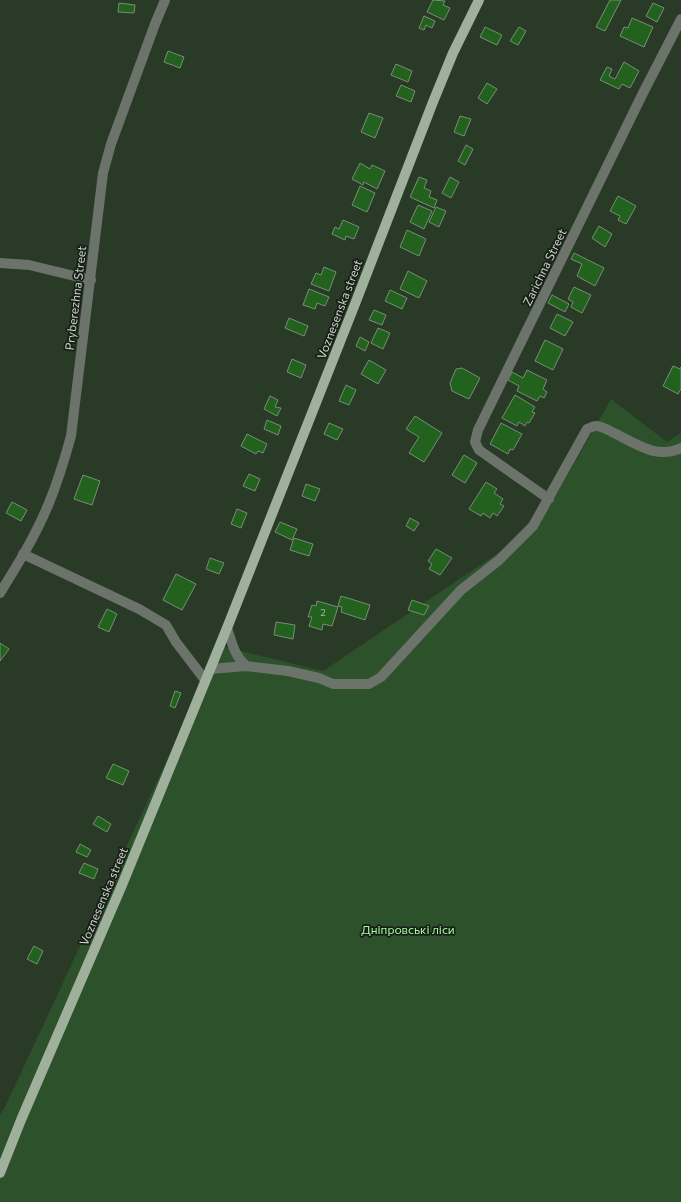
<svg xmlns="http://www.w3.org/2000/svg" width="681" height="1202" font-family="Commissioner,sans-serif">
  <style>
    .green { fill: #2d512a }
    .building { fill: #22611e; stroke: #798d77 }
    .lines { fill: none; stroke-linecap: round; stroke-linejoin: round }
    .minor { stroke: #6b736a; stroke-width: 10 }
    .major { stroke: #9fb09d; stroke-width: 10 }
    .labels { text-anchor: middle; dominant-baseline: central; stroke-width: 3.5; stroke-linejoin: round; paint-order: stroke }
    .number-label { font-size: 10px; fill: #a1b89f }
    .street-label { font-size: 12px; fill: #cbd5ca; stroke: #171f16 }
    .park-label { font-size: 12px; fill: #a6fb9e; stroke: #171f16 }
  </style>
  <rect width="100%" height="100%" fill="#293a27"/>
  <path class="green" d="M 611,399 L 667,442 L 681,433 L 681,1202 L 0,1202 L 0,1115 L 5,1107 L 220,646 L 323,671 L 528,533 L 550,506 Z"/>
  <path class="building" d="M 433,0 L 445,1 L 443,5 L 450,8 L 444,20 L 427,12 Z
    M 610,0 L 621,0 L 605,31 L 596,27 Z
    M 119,3 L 135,5 L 134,13 L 118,12 Z
    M 653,3 L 664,8 L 657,22 L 646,16 Z
    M 424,16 L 435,21 L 432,28 L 426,25 L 424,30 L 419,28 Z
    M 632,18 L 653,27 L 644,47 L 620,36 L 624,27 L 628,28 Z
    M 485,27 L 502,35 L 497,45 L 480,37 Z
    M 519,27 L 526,31 L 518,45 L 510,41 Z
    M 168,51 L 184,57 L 180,68 L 164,62 Z
    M 624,62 L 639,71 L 630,88 L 622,84 L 619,89 L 600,80 L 607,67 L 612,69 L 609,76 L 615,79 Z
    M 396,64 L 412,71 L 408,82 L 391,75 Z
    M 487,83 L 497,89 L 487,104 L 478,98 Z
    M 401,85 L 415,91 L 411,102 L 396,96 Z
    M 369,113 L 383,118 L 375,138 L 361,132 Z
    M 460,116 L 471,119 L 464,136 L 454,132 Z
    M 466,145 L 473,149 L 465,165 L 458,161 Z
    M 360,163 L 370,169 L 372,165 L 385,171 L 377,189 L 364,182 L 363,185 L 352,179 Z
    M 419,177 L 427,180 L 424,188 L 431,191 L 429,197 L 437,200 L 434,208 L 410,197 Z
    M 450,177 L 459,182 L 451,198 L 442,193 Z
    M 360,186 L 375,193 L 367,212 L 352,205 Z
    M 618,196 L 636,206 L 626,224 L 618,220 L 620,216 L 610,211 Z
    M 418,205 L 432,211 L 424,229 L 410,222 Z
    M 436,207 L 446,211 L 439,227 L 429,222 Z
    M 343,220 L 359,227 L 354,239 L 346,236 L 345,240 L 332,234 L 335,227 L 339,229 Z
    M 599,226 L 612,234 L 605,247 L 592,238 Z
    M 407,230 L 426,239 L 419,256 L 400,247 Z
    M 574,253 L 604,268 L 595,286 L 577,276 L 582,264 L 571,259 Z
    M 324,267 L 336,272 L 329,291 L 311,284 L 316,273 L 321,275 Z
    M 408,271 L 427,281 L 419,298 L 400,289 Z
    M 574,287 L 591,295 L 582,313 L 571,307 L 573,302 L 568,299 Z
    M 309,289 L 329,297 L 325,306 L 317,303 L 315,309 L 303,305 Z
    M 390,290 L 407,298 L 402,309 L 385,301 Z
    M 552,295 L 569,304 L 565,312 L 548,303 Z
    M 374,310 L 386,315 L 382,325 L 369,320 Z
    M 557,314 L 573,322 L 565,336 L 550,328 Z
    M 289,318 L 308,326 L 304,336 L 285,328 Z
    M 378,328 L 390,333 L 383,349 L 371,343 Z
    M 360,337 L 369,342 L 365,351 L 356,346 Z
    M 545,340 L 563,349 L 553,370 L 535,361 Z
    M 292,359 L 306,365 L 301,378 L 287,372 Z
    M 369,360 L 386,370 L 378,384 L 361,374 Z
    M 673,366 L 680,369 L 681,367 L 681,389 L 678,394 L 663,386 Z
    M 462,368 L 480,378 L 469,399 L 452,391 L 450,383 L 456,369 Z
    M 527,370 L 547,380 L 543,389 L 547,392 L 544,398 L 540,396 L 537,401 L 517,391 L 519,386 L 508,380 L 512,372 L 523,378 Z
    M 346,385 L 356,390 L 349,405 L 339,401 Z
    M 515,395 L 535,407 L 532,412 L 535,413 L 529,423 L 527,422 L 525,426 L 519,422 L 517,426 L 502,418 Z
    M 270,396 L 278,400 L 275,407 L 281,408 L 277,416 L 264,409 Z
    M 415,416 L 442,433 L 424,462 L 409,453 L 419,437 L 406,429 Z
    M 267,420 L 281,426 L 278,435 L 264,429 Z
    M 329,423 L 343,429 L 337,440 L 324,434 Z
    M 501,423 L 522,434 L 513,450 L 510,449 L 508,454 L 490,444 Z
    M 247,434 L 267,444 L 263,453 L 258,451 L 256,454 L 241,446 Z
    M 464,455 L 477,463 L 465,483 L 452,475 Z
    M 249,474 L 260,479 L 255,491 L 243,486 Z
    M 83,475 L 100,481 L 92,505 L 74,499 Z
    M 486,482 L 497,489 L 494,493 L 503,499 L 500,504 L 504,506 L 497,516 L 493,513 L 490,518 L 483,513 L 481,516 L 469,509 Z
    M 306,484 L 320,489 L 315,501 L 302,496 Z
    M 12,502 L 27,510 L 21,521 L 6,513 Z
    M 237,509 L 247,513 L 241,528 L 231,524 Z
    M 410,518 L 419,523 L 414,531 L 406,526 Z
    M 280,522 L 297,529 L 292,540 L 275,532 Z
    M 294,538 L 313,544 L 309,556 L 290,550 Z
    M 436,549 L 452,558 L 440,575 L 429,569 L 432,564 L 428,561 Z
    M 210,558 L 224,563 L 219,574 L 206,569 Z
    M 176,574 L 196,584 L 182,610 L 163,600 Z
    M 341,596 L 370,605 L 365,620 L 341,612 L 342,607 L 338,606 Z
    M 412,600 L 429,606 L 424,615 L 408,610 Z
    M 317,601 L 338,607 L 332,626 L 323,624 L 322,630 L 309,626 L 312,617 L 308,617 L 312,605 L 316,606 Z
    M 107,609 L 117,614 L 109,632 L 98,627 Z
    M 276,622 L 295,625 L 293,639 L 274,635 Z
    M 0,643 L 9,649 L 0,661 Z
    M 175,691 L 181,693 L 175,708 L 170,706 Z
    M 113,764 L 129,771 L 123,785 L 106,778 Z
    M 98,816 L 111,824 L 107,832 L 93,824 Z
    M 80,844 L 91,850 L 87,857 L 76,852 Z
    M 84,863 L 98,869 L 94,879 L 79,873 Z
    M 34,946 L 43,951 L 37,964 L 27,959 Z"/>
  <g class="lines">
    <path class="minor" d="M 0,263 L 29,265 L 91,280
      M 549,499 L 479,450 L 475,442 L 478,430 L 642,95 L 681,19
      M 23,554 L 139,609 L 166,625 L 176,642 L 205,680
      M 0,593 C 18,564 36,535 49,503 C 58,481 65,458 71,436 L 103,173 L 111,144 L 155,24 L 165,0
      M 227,628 C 232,643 234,655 246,666
      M 210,669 L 246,666 L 288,671 L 319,678 L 333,684 L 369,684 L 381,677 L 461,590 L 499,560 L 533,526 L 587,429 C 590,428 593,426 596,426 C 602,426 608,430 614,433 C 635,443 657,460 681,448"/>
    <path class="major" d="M 0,1173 L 21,1120 L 122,885 L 227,628 L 355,304 L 433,102 L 453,53 L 479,0"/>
  </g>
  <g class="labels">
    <g class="number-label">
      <text x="323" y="612">2</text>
    </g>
    <g class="street-label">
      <text transform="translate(544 267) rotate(-64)">Zarichna Street</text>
      <text transform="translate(75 298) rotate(-83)">Pryberezhna Street</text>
      <text transform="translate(339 309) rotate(-69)">Voznesenska street</text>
      <text transform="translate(103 896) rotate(-67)">Voznesenska street</text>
    </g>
    <g class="park-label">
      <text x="408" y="929">Дніпровські ліси</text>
    </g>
  </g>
</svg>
